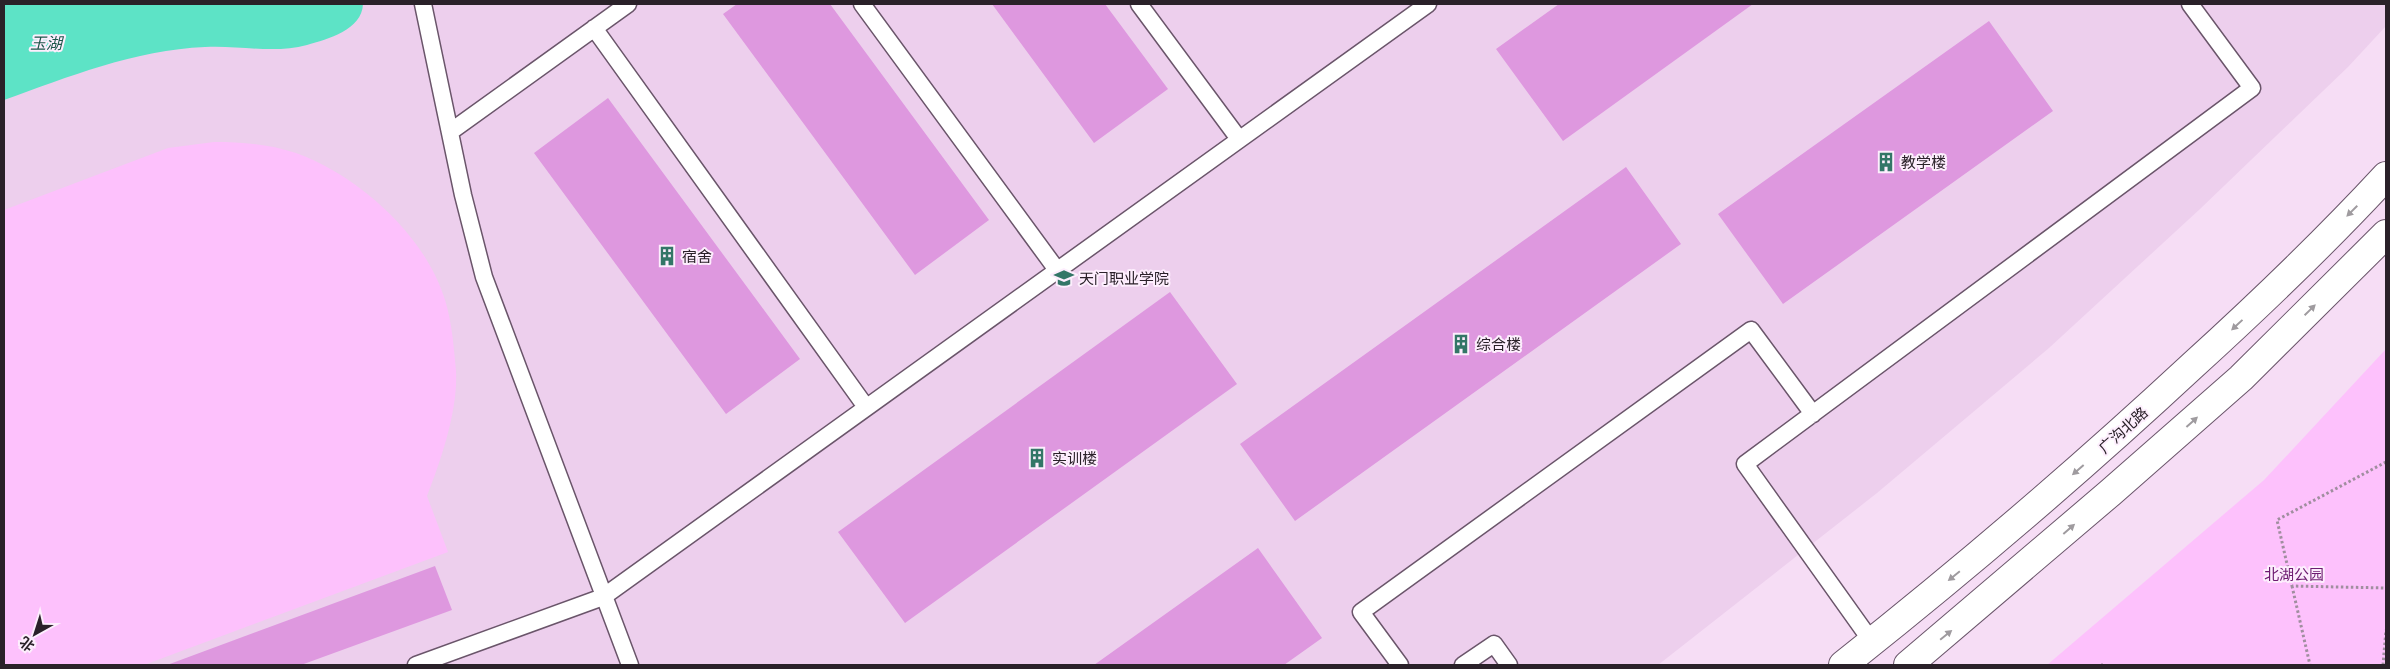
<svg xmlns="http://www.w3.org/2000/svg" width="2390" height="669" font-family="'PT Sans Narrow','Noto Sans SC',sans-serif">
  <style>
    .built { fill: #edcfed }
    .green { fill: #fdc1fc }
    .water { fill: #5de3c6 }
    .building { fill: #de98df }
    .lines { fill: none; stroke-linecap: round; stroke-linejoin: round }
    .lane-casing { stroke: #6a556a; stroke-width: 19 }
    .street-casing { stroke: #6a556a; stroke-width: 30 }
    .path { stroke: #a08e9f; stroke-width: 3; stroke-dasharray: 2.5 2.5; stroke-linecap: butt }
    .lane { stroke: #fff; stroke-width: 16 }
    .street { stroke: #fff; stroke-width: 28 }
    .oneway { fill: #9f9b9f }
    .labels { text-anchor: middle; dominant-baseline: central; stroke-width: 4; stroke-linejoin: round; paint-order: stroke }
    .poi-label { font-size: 15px; fill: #2a2129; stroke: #fdeefd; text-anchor: start }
    .street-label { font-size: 15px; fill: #2a2129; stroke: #fdeefd }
    .park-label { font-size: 15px; fill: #6e1b71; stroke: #fdeefd }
    .water-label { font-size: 16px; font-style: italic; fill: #1d5549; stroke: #fdeefd }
  </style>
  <rect width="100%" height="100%" fill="#f6ddf5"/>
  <path class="built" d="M 4,4 L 2386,4 L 2386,26 L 2348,67 L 2200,209 L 2049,348 L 1877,493 L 1658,665 L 4,665 Z"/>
  <path class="green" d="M 214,142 C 242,142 269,144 296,153 C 359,176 425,235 445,300 C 452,322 454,349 456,371 C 458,411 441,460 427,496 L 448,552 L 144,665 L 4,665 L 4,210 L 168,148 Z
    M 2386,349 L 2386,665 L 2047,665 L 2264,480 Z"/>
  <path class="water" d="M 4,4 L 363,4 C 362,30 328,39 307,45 C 274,54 238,45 205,47 C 135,50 68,77 4,100 Z"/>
  <path class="building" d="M 737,4 L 830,4 L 989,220 L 915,275 L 723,14 Z
    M 992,4 L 1105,4 L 1168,89 L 1094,143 Z
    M 1559,4 L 1753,4 L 1563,141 L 1496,49 Z
    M 1989,21 L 2053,111 L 1783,304 L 1718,214 Z
    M 608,98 L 800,359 L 726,414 L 534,153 Z
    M 1626,167 L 1681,244 L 1295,521 L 1240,444 Z
    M 1170,292 L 1237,384 L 905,623 L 838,532 Z
    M 1258,548 L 1322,638 L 1284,665 L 1094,665 Z
    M 435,566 L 452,610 L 301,665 L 167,665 Z"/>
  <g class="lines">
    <defs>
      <path id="lane" d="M 423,4 L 463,195 L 484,277 L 630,665
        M 862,4 L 1057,270
        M 1139,4 L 1239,139
        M 594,28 L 866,407
        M 450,132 L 628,4
        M 1872,642 L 1745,464 L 2252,88 L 2190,4
        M 416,665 L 603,597 L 1428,4
        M 1400,665 L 1361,612 L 1751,330 L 1813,414
        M 1463,665 L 1494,644 L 1509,665"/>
      <path id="street" d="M 1843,665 C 1963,570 2080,470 2192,366 C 2259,305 2325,242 2386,176
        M 1908,665 L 2110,493 L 2241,378 L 2386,234"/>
    </defs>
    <use href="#lane" class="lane-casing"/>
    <use href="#street" class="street-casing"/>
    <path class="path" d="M 2386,462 L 2277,520 L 2292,586 L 2386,588
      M 2292,586 L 2310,665
      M 2101,665 L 2103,665
      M 2383,665 L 2386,630"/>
    <use href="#lane" class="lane"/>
    <use href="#street" class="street"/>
  </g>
  <defs><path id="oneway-solid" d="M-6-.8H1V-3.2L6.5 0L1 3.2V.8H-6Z" transform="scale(1.25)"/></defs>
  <g class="oneway">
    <use href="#oneway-solid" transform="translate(2352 211) rotate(135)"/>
    <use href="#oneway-solid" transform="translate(2310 310) rotate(-44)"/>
    <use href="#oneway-solid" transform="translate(2237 325) rotate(137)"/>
    <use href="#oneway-solid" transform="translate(2192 422) rotate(-42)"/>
    <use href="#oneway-solid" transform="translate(2078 470) rotate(139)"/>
    <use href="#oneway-solid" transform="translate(2069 529) rotate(-41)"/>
    <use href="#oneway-solid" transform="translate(1954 576) rotate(141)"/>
    <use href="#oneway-solid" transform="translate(1946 635) rotate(-39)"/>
  </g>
  <defs>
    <symbol id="building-bare" viewBox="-9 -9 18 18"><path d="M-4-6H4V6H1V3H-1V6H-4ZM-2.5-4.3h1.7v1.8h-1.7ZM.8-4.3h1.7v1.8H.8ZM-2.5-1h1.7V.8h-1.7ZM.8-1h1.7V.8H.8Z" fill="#337667" stroke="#fdeefd" stroke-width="2.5" paint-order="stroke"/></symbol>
    <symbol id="university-bare" viewBox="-9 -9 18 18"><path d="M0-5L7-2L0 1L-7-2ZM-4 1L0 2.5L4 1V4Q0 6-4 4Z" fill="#337667" stroke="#fdeefd" stroke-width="2.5" paint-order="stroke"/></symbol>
  </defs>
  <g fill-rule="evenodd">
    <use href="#building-bare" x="1872" y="148" width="28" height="28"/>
    <use href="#building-bare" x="653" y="242" width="28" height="28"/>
    <use href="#university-bare" x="1050" y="264" width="28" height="28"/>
    <use href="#building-bare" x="1447" y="330" width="28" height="28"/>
    <use href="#building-bare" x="1023" y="444" width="28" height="28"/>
  </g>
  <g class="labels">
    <g class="poi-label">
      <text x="1901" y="162">教学楼</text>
      <text x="682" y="256">宿舍</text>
      <text x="1079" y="278">天门职业学院</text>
      <text x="1476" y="344">综合楼</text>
      <text x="1052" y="458">实训楼</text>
    </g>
    <g class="street-label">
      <text transform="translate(2123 430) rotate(-42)">广沟北路</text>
    </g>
    <g class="park-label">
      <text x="2294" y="574">北湖公园</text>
    </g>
    <g class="water-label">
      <text x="46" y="43">玉湖</text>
    </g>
  </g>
  <rect width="2390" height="669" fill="none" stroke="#2a2129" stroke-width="10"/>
  <g transform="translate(35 634) rotate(219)" stroke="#fdeefd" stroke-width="4" paint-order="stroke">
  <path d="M0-4L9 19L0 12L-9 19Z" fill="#2a2129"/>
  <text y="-8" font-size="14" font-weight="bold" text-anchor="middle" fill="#2a2129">北</text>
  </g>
</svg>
